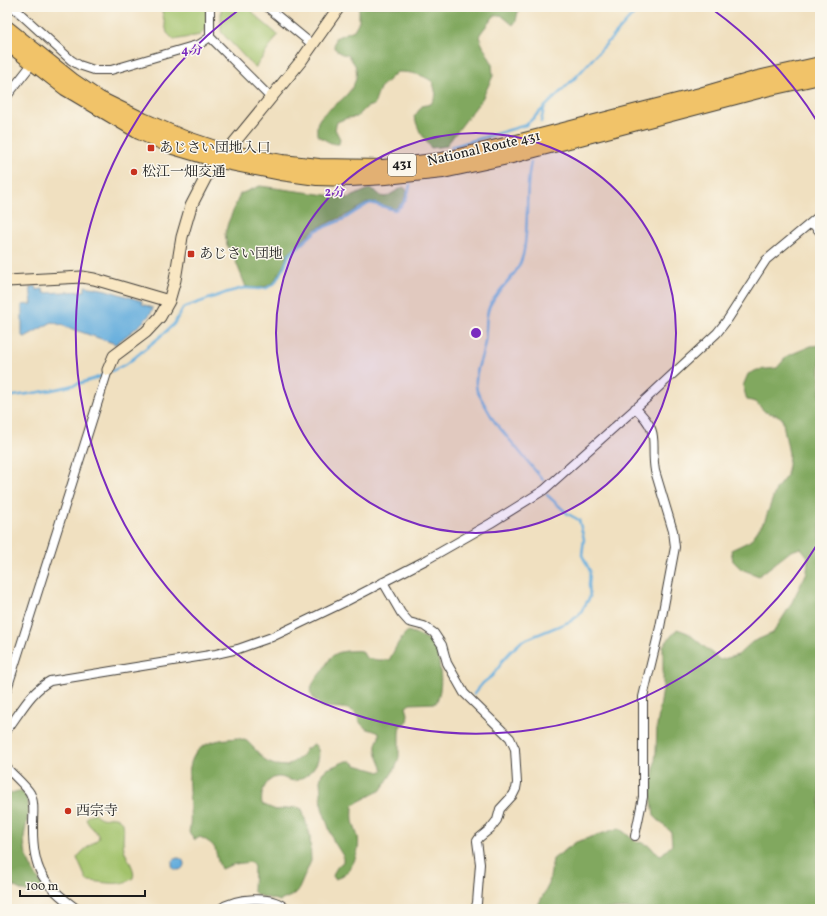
<svg xmlns="http://www.w3.org/2000/svg" width="827" height="916" font-family="Vollkorn,'Noto Serif JP',serif">
  <style>
    .green { fill: #a2c26a; stroke: #5f6f43 }
    .forest { fill: #81a85e; stroke: #4e623d }
    .water { fill: #66aedd; stroke: #41657c }
    .lines { fill: none; stroke-linecap: round; stroke-linejoin: round }
    .stream { stroke: #66aedd; stroke-width: 2.5 }
    .street-casing { stroke: #3c3935; stroke-width: 10 }
    .secondary-casing { stroke: #3c3935; stroke-width: 13 }
    .highway-casing { stroke: #3c3935; stroke-width: 16 }
    .street { stroke: #fff; stroke-width: 8 }
    .secondary { stroke: #f9e7c3; stroke-width: 11 }
    .highway { stroke: #f1c369; stroke-width: 14 }
    .ring { fill: none; stroke: #7b2cbf; stroke-width: 2 }
    .poi-dot { fill: #c8321e; stroke: #fbf7ec; stroke-width: 1.5 }
    .labels { text-anchor: middle; dominant-baseline: central; stroke-width: 3; stroke-linejoin: round; paint-order: stroke }
    .shield { fill: #fbf7ec; stroke: #5f5e5a; stroke-width: 1 }
    .shield-label { font-size: 13px; font-weight: bold; fill: #1c1c1c }
    .poi-label { font-size: 14px; fill: #1c1c1c; stroke: #fbf7ec; text-anchor: start }
    .street-label { font-size: 14px; fill: #1c1c1c; stroke: #fbf7ec }
    .centre { fill: #7b2cbf; stroke: #fbf7ec; stroke-width: 2 }
    .ring-label { font-size: 12px; text-anchor: middle; font-weight: bold; fill: #7b2cbf; stroke: #fbf7ec; stroke-width: 3; stroke-linejoin: round; paint-order: stroke }
  </style>
  <rect width="100%" height="100%" fill="#fbf7ec"/>
  <filter id="ink" filterUnits="userSpaceOnUse"><feTurbulence type="fractalNoise" baseFrequency=".025" numOctaves="2"/><feDisplacementMap in="SourceGraphic" scale="8" xChannelSelector="R" yChannelSelector="G"/><feConvolveMatrix kernelMatrix="1 2 1 2 8 2 1 2 1" color-interpolation-filters="sRGB"/></filter>
  <filter id="wash" filterUnits="userSpaceOnUse"><feTurbulence type="fractalNoise" baseFrequency=".012" numOctaves="4" result="noise"/><feDisplacementMap in="SourceGraphic" scale="16" xChannelSelector="R" yChannelSelector="G"/><feGaussianBlur stdDeviation="0.9" result="paint"/><feColorMatrix in="noise" values="0 0 0 0 0 0 0 0 0 0 0 0 0 0 0 0 0 1.4 0 .05"/><feComposite in="paint" operator="in"/></filter>
  <g filter="url(#wash)">
    <rect width="100%" height="100%" fill="#f0e0c0"/>
    <path class="green" d="M 161,7 L 206,7 L 206,25 L 205,29 L 200,35 L 174,40 L 167,33 Z
      M 221,7 L 249,7 L 257,17 L 278,35 L 255,68 L 222,33 L 221,30 Z
      M 94,813 C 109,827 110,808 123,823 C 125,833 121,841 125,852 C 128,860 136,870 133,878 C 120,888 102,881 87,881 L 77,858 L 82,852 L 99,838 C 98,831 89,828 86,819 L 88,816 Z"/>
    <path class="forest" d="M 359,7 L 519,7 L 516,21 L 513,25 L 501,15 L 494,16 L 480,34 L 481,42 L 492,63 L 493,76 L 482,99 L 446,146 L 431,148 L 420,132 L 414,117 L 422,106 L 431,104 L 436,95 L 433,82 C 422,74 411,72 397,72 L 380,88 L 374,105 L 367,107 L 357,117 L 347,118 L 337,122 L 335,129 L 340,139 L 339,144 C 331,145 324,139 317,135 C 317,130 316,124 319,120 C 322,114 330,109 335,105 C 347,96 361,82 355,65 C 353,62 350,58 348,55 L 342,54 L 334,48 L 335,38 L 354,30 L 359,21 Z
      M 260,186 L 349,198 L 369,189 L 375,191 L 381,196 L 386,197 L 403,187 L 406,189 L 407,192 L 403,202 L 395,209 L 371,202 L 367,203 L 349,214 L 315,229 L 288,254 L 284,265 L 273,283 L 267,286 L 258,288 L 246,287 L 236,262 L 227,245 L 225,234 L 228,223 L 240,194 Z
      M 820,345 L 820,909 L 536,909 L 549,884 L 553,859 L 576,842 L 619,828 L 634,840 L 650,846 L 655,852 L 661,855 L 672,845 L 671,832 L 654,816 L 651,794 L 656,752 L 657,726 L 663,689 L 663,646 L 677,629 L 688,633 L 720,660 L 738,655 L 752,642 L 773,633 L 790,606 L 807,572 L 808,557 L 801,548 L 791,551 L 759,576 L 741,569 L 733,561 L 731,550 L 750,541 L 765,520 L 776,489 L 787,475 L 789,454 L 782,418 L 777,415 L 765,412 L 756,402 L 747,400 L 743,386 L 748,374 L 757,370 L 777,368 L 787,356 L 811,346 Z
      M 408,631 C 419,634 427,639 436,645 C 439,666 445,683 436,703 L 410,704 L 406,707 L 408,714 L 407,722 L 400,726 L 399,733 L 399,757 L 396,767 L 381,790 L 356,803 L 353,806 C 353,812 352,819 354,825 C 355,829 357,833 358,837 C 361,852 351,875 335,879 L 333,876 C 335,870 337,866 343,862 L 343,856 L 333,840 L 322,808 L 320,781 L 322,773 L 327,769 L 346,761 L 351,761 L 356,765 L 380,772 L 383,770 C 380,762 375,753 376,745 C 377,740 380,738 379,733 C 374,730 366,730 362,725 C 358,721 358,713 351,710 C 343,707 332,708 322,707 L 314,699 L 310,692 C 313,681 315,680 322,671 C 331,658 330,653 347,651 C 353,651 357,650 362,651 L 366,658 L 378,660 L 389,660 C 395,650 399,638 408,631 Z
      M 238,738 L 247,741 L 267,762 L 275,765 L 287,766 L 301,757 L 306,749 L 314,744 C 327,756 311,775 298,780 C 291,783 284,776 277,777 C 265,779 260,794 262,804 L 276,810 L 297,807 L 302,809 L 310,836 L 311,861 L 298,891 L 291,896 L 280,901 L 257,895 L 253,891 L 254,867 L 251,862 L 235,864 L 221,869 C 212,850 222,848 200,837 L 195,840 L 189,832 C 195,808 178,763 202,747 C 212,740 226,739 238,738 Z
      M 19,791 C 36,796 25,825 24,838 C 24,843 25,849 26,854 C 29,865 37,877 43,887 L 40,892 C 28,893 22,892 12,885 L 7,887 L 7,794 Z"/>
    <path class="water" d="M 36,286 L 37,290 L 43,289 L 44,293 L 85,291 L 85,286 L 106,290 L 142,301 L 142,304 L 153,308 C 149,321 126,335 116,344 L 52,322 L 25,337 L 22,336 L 22,305 L 32,304 L 30,287 Z
      M172 864a6 6 0 1 1 12 0a6 6 0 1 1-12 0Z"/>
    <g class="lines">
      <path class="stream" d="M 541,122 L 544,109
        M 451,147 L 526,125 L 576,77 L 640,7
        M 531,162 C 524,193 530,226 523,255 C 519,274 503,284 493,300 C 483,314 488,331 484,347 C 481,362 473,375 477,391 L 494,421 L 543,480
        M 112,371 L 128,363 L 162,335 L 174,324 L 183,308 L 228,292 L 244,288 L 258,289 L 267,288 L 275,283 L 285,265 L 289,255 L 317,230 L 344,219 L 368,204 L 371,203 L 395,210 C 405,205 408,195 410,185
        M 7,397 C 41,392 72,388 104,375
        M 474,694 L 483,683 L 492,676 L 499,667 L 502,661 L 511,651 L 522,641 L 571,621 L 579,615 L 590,597 L 589,585 L 590,571 L 582,555 L 584,539 L 579,520 L 568,514 L 547,495"/>
    </g>
  </g>
  <g filter="url(#ink)">
    <g class="lines">
      <defs>
        <path id="street" d="M 13,7 L 71,60 L 79,65 L 94,70 L 111,70 L 200,44 L 210,37
          M 210,7 L 210,37 L 271,98
          M 267,7 L 313,45
          M 7,96 L 32,64
          M 812,223 L 820,232
          M 635,408 C 662,433 650,441 655,471 L 673,531 L 675,547 L 660,627 L 643,697 L 643,797 L 635,836
          M 383,582 L 401,613 L 409,622 L 424,626 L 434,633 L 442,645 L 447,663 L 464,693 L 510,738 L 515,749 L 517,783 L 516,789 L 513,795 L 500,809 L 497,820 L 490,829 L 479,838 L 477,841 L 480,864 L 477,903 L 475,909
          M 7,689 L 108,370
          M 7,730 C 20,713 31,691 50,681 L 216,654 L 238,649 L 272,637 L 345,602 L 428,559 L 491,523 L 544,490 L 646,399 L 717,333 L 728,319 L 766,260 L 820,215
          M 7,768 C 13,775 27,787 30,793 C 35,802 33,815 33,824 C 32,869 42,884 77,909
          M 220,909 C 234,898 273,894 286,909"/>
        <path id="secondary" d="M 7,281 L 82,277 L 94,279 L 169,301
          M 108,370 L 114,356 L 146,332 L 160,317 L 169,301 L 175,280 L 182,237 L 191,206 L 206,177 L 301,61 L 339,7"/>
        <path id="highway" d="M 7,28 L 72,80 L 100,99 L 143,120 L 182,137 L 227,152 L 282,162 L 319,166 L 384,167 L 442,160 L 505,145 L 700,95 L 758,78 L 820,64
          M 7,43 L 65,88 L 139,132 L 173,147 L 220,161 L 281,173 L 317,178 L 350,179 L 386,177 L 443,171 L 508,157 L 766,89 L 820,77"/>
      </defs>
      <use href="#street" class="street-casing"/>
      <use href="#secondary" class="secondary-casing"/>
      <use href="#highway" class="highway-casing"/>
      <use href="#street" class="street"/>
      <use href="#secondary" class="secondary"/>
      <use href="#highway" class="highway"/>
    </g>
  </g>
  <circle cx="476" cy="333" r="200" fill="#7b2cbf" fill-opacity=".12"/>
  <g class="ring">
    <circle cx="476" cy="333" r="200"/>
    <path d="M820 540A401 401 0 1 1 240 9M712 9A401 401 0 0 1 820 126"/>
  </g>
  <g class="poi-dot">
    <rect x="147" y="144" width="8" height="8" rx="2"/>
    <circle cx="134" cy="172" r="4"/>
    <rect x="187" y="250" width="8" height="8" rx="2"/>
    <circle cx="68" cy="811" r="4"/>
  </g>
  <g class="labels">
    <rect class="shield" x="388" y="154" width="28" height="22" rx="3"/>
    <g class="shield-label">
      <text x="402" y="165">431</text>
    </g>
    <g class="poi-label">
      <text x="159" y="148">あじさい団地入口</text>
      <text x="142" y="172">松江一畑交通</text>
      <text x="199" y="254">あじさい団地</text>
      <text x="76" y="811">西宗寺</text>
    </g>
    <g class="street-label">
      <text transform="translate(484 149) rotate(-13)">National Route 431</text>
    </g>
  </g>
  <circle cx="476" cy="333" r="6" class="centre"/>
  <g class="ring-label">
    <text x="192" y="54">4 分</text>
    <text x="335" y="196">2 分</text>
  </g>
  <rect width="827" height="916" fill="none" stroke="#fbf7ec" stroke-width="24"/>
  <path d="M20 890v6h125v-6" fill="none" stroke="#1c1c1c" stroke-width="2"/>
  <text x="26" y="890" font-size="12" fill="#1c1c1c" stroke="#fbf7ec" stroke-width="3" paint-order="stroke">100 m</text>
</svg>
